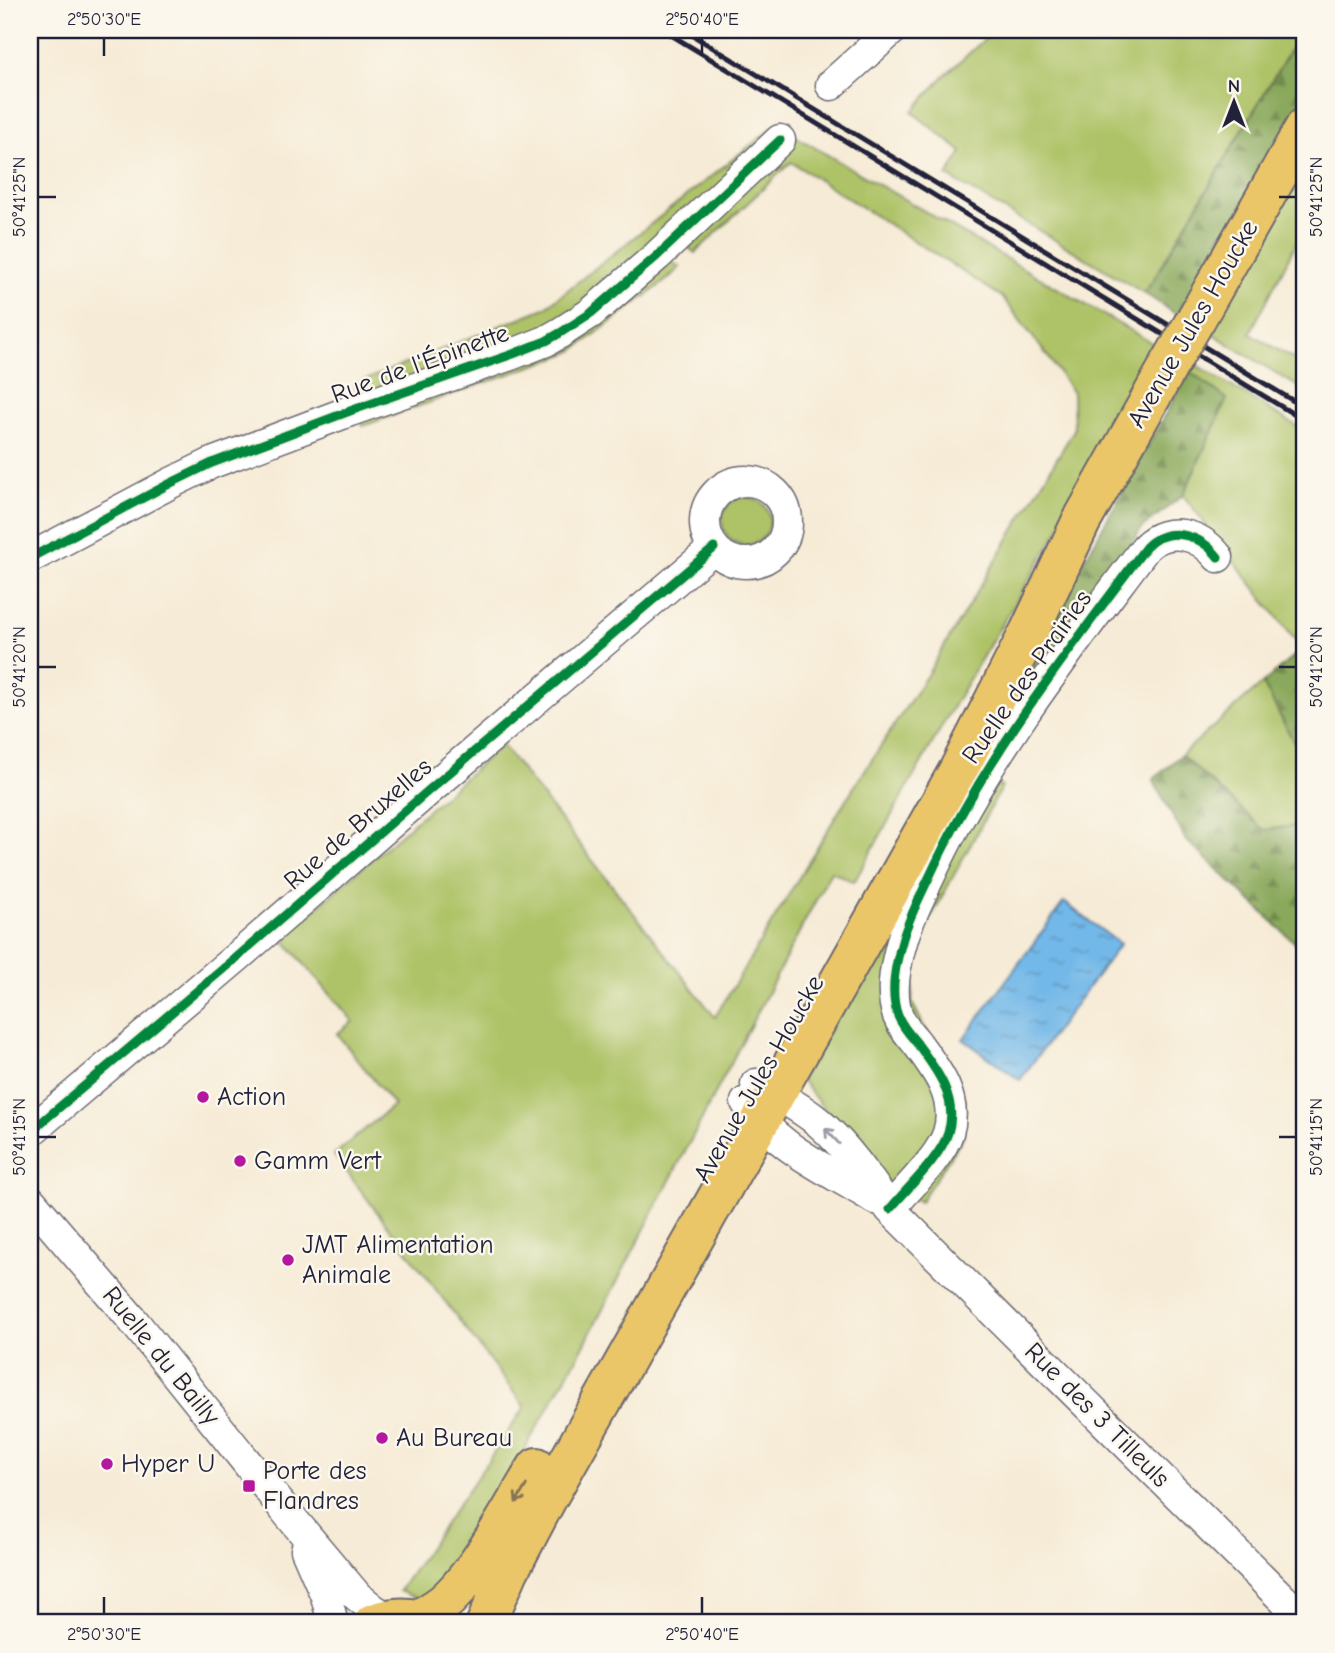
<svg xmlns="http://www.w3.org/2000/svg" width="1335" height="1653" font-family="'Comic Neue',sans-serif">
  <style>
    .grass { fill: #aec367; stroke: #687251; stroke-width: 2 }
    .forest { fill: url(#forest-firs); stroke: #56664c; stroke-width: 2 }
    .water { fill: url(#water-ripples); stroke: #4a6d92; stroke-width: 2 }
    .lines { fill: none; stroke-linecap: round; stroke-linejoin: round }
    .minor-casing { stroke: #6c6871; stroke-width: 33 }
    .major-casing { stroke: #6c6871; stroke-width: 42 }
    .minor { stroke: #fff; stroke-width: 30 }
    .major { stroke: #ebc669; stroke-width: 38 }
    .rail { stroke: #22223b; stroke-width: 5 }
    .major-bridge-casing { stroke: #6c6871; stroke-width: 42; stroke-linecap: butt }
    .major-bridge { stroke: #ebc669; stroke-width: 38 }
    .cycleway-casing { stroke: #fbf7ec; stroke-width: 13 }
    .cycleway { stroke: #00873e; stroke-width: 9 }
    .oneway { stroke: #9c9ca7 }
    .oneway2 { stroke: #867452 }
    .ticks { fill: none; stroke: #22223b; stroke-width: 2.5 }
    .poi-dot { fill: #b5179e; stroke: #fbf7ec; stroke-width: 2.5 }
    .labels { text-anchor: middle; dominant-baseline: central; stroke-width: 5; stroke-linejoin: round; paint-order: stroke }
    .street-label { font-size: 26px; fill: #22223b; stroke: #fbf7ec }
    .poi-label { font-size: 26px; fill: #22223b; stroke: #fbf7ec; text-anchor: start }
    .neatline { fill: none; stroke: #22223b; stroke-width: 2.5 }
    .ticks-label { font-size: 18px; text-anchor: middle; fill: #22223b }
  </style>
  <defs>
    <pattern id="forest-firs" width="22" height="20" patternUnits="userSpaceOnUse" patternTransform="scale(1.75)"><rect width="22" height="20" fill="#8aa95c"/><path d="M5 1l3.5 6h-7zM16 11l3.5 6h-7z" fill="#70894d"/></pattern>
    <pattern id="water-ripples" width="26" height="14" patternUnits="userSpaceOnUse" patternTransform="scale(1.75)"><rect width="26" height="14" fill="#72b8e8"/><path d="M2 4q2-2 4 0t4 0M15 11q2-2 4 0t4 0" fill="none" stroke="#5d95bd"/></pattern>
  </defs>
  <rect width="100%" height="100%" fill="#fbf7ec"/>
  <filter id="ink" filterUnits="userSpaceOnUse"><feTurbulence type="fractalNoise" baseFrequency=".0143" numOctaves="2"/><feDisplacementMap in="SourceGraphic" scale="14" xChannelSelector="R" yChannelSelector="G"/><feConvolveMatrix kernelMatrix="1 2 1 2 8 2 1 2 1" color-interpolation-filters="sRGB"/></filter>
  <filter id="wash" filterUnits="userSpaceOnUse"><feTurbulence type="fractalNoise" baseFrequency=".00686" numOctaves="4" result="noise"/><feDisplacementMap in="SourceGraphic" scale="28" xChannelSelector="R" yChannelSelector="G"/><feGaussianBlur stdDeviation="1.57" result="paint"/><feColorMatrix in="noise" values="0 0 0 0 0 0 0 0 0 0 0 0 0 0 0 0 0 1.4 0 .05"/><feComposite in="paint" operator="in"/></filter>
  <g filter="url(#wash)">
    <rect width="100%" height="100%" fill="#f6ebd6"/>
    <path class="grass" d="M 995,30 L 1302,30 L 1152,282 L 1144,293 L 947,176 L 962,152 L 912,112 L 945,75 Z
      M 776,125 L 1164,350 L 1102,458 L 959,696 L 854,882 L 831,871 L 581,1351 L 450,1579 L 421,1600 L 399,1591 L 525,1407 L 334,1155 L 394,1105 L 337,1034 L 353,1021 L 282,938 L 502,745 L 715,1017 L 847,798 L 927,675 L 1074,430 L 1073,393 L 1049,358 L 1002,297 L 791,162 L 695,253 L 689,248 L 690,240 L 554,329 L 358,400 L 355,384 L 545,308 Z
      M 1305,160 L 1305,226 L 1250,333 L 1305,366 L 1305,391 L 1208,331 Z
      M 667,259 L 680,267 L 668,279 L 571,352 L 363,426 L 360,414 L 524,357 Z
      M 1193,363 L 1305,431 L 1305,653 L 1183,495 L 1227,399 L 1189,371 Z
      M722 521a24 24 0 1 1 48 0a24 24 0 1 1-48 0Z
      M 1263,683 L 1305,763 L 1305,817 L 1299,825 L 1264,830 L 1181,755 Z
      M 979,767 L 1002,787 L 919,939 L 913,975 L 912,1003 L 925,1028 L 950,1065 L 965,1098 L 963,1137 L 920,1202 L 883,1183 L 801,1080 Z"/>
    <path class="forest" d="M 1302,30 L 1305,30 L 1305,96 L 1179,316 L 1144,293 L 1152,282 Z
      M 1189,371 L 1227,399 L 1183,495 L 1143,527 L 1045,666 L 1019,706 L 1014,688 Z
      M 1302,649 L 1305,653 L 1305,763 L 1263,683 Z
      M 1181,755 L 1264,830 L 1299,825 L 1305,817 L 1305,935 L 1295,943 L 1185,839 L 1153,780 Z"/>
    <path class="water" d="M 1064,902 L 1120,944 L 1020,1080 L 963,1039 Z"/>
  </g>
  <g filter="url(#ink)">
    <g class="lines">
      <defs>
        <path id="minor" d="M 831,85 L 892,30
          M705 522a41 41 0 1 1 82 0a41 41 0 1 1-82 0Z
          M 30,558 L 171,483 L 212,463 L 350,411 L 513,354 L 546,341 L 560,333 L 591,313 L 657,256 L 780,140
          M 756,1084 C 780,1097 805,1109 825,1128 C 850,1151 870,1181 890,1209 L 1305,1621
          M 746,1102 C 773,1147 831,1171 875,1199
          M 30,1132 L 236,958 L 429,790 L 714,548
          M 30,1200 L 131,1318 L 289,1515 L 357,1596 L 373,1609 L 388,1619
          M 890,1209 C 907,1188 940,1158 948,1133 C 959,1098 936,1069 916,1042 C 909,1034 902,1026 898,1016 C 889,992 896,962 903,938 C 911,912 924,889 935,865 C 990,750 1070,649 1146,547 C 1168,525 1200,534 1218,557
          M 306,1550 L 326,1596 L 333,1623"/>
        <path id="major" d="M 1196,319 L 1305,127
          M 418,1619 C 429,1613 440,1607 449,1598 C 483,1565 512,1507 537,1467
          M 373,1623 C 392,1616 412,1616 430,1623
          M 486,1623 L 509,1571 L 547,1499 L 959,769 L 1029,632 L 1081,522 L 1172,360"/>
      </defs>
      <use href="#minor" class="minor-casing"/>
      <use href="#major" class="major-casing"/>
      <use href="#minor" class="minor"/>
      <use href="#major" class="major"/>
      <path class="rail" d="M 663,30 L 1305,421
        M 684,30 L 1305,408"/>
      <defs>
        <path id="major-bridge" d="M 1172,360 L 1196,319"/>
      </defs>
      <use href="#major-bridge" class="major-bridge-casing"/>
      <use href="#major-bridge" class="major-bridge"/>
      <defs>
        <path id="cycleway" d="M 30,558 L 171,483 L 212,463 L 350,411 L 513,354 L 546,341 L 560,333 L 591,313 L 657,256 L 780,140
          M 30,1132 L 236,958 L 429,790 L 714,548
          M 890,1209 C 907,1188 940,1158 948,1133 C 959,1098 936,1069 916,1042 C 909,1034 902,1026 898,1016 C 889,992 896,962 903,938 C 911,912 924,889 935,865 C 990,750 1070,649 1146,547 C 1168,525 1200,534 1218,557"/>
      </defs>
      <use href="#cycleway" class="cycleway-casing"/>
      <use href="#cycleway" class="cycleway"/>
    </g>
    <defs><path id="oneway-shaft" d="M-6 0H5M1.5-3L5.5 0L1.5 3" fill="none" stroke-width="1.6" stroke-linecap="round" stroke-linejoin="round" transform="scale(1.75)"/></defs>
    <use class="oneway" href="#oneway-shaft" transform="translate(832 1136) rotate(-133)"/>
    <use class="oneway2" href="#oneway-shaft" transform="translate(521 1494) rotate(121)"/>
  </g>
  <path class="ticks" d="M 104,38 L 104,56M 702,38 L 702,56M 38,197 L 56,197M 1279,197 L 1296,197M 38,667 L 56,667M 1279,667 L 1296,667M 38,1137 L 56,1137M 1279,1137 L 1296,1137M 104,1597 L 104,1614M 702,1597 L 702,1614"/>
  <g class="poi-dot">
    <circle cx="203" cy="1097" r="7"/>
    <circle cx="240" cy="1161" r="7"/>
    <circle cx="288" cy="1260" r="7"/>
    <circle cx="382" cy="1438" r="7"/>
    <circle cx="107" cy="1464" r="7"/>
    <rect x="242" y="1479" width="14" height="14" rx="3.5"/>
  </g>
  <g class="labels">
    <g class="street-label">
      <text transform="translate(1193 324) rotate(-60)">Avenue Jules Houcke</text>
      <text transform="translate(420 364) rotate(-20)">Rue de l'Épinette</text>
      <text transform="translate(1027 677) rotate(-55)">Ruelle des Prairies</text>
      <text transform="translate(358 824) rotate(-41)">Rue de Bruxelles</text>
      <text transform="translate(759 1079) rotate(-60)">Avenue Jules Houcke</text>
      <text transform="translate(161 1356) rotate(51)">Ruelle du Bailly</text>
      <text transform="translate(1097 1415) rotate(45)">Rue des 3 Tilleuls</text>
    </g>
    <g class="poi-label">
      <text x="217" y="1097">Action</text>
      <text x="254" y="1161">Gamm Vert</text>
      <text x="302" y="1245">JMT Alimentation<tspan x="302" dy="30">Animale</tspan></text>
      <text x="396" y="1438">Au Bureau</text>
      <text x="121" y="1464">Hyper U</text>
      <text x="263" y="1471">Porte des<tspan x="263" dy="30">Flandres</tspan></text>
    </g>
  </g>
  <rect width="1335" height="1653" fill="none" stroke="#fbf7ec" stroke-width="77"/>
  <g transform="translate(1234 102)" stroke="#fbf7ec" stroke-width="5" paint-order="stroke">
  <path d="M0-5L12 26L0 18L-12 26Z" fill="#22223b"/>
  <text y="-10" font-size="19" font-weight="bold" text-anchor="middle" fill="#22223b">N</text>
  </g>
  <rect x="38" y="38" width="1258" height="1576" class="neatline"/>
  <g class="ticks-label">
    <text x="104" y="25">2°50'30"E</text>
    <text x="702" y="25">2°50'40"E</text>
    <text transform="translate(19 197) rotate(-90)" y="6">50°41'25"N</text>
    <text transform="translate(1316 197) rotate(-90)" y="6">50°41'25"N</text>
    <text transform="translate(19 667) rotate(-90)" y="6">50°41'20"N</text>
    <text transform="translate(1316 667) rotate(-90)" y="6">50°41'20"N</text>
    <text transform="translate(19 1137) rotate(-90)" y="6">50°41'15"N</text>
    <text transform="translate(1316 1137) rotate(-90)" y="6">50°41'15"N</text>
    <text x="104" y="1640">2°50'30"E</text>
    <text x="702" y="1640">2°50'40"E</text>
  </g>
</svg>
